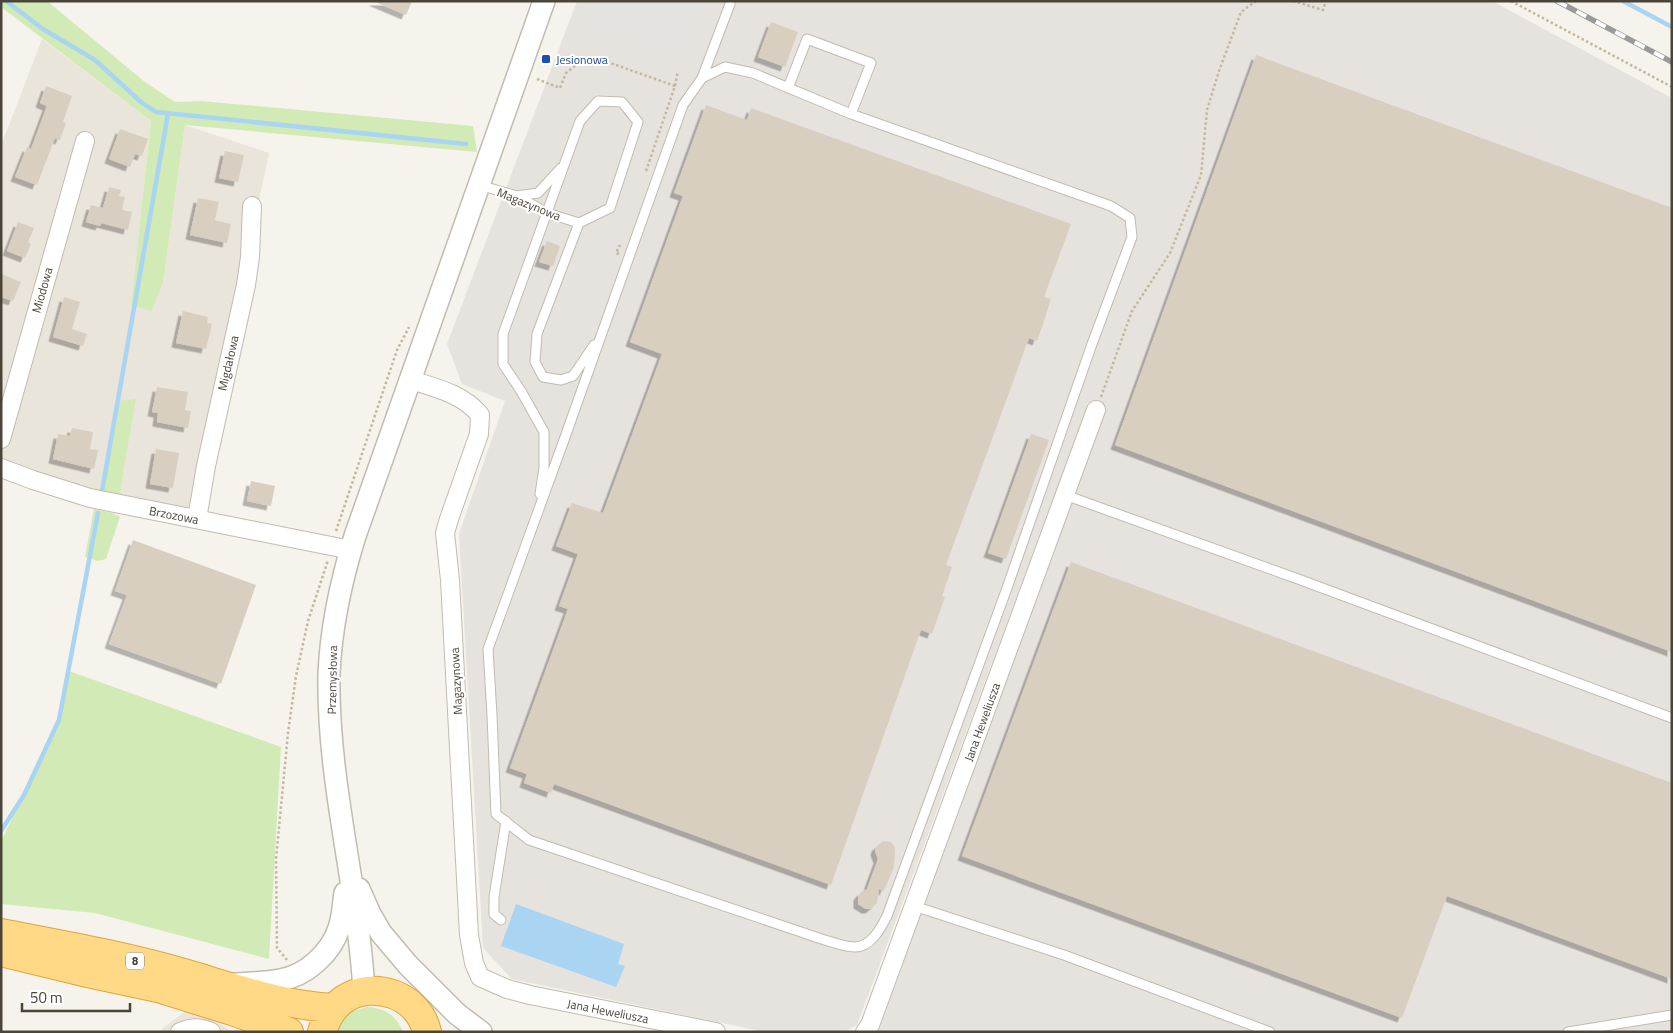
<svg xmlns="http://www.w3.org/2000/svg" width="1673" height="1033" font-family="'Titillium Web',sans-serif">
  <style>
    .residential { fill: #eae5da }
    .industrial { fill: #e6e2dd }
    .green { fill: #d2eab5 }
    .parking { fill: #e5e3e0 }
    .water { fill: #a9d4f2 }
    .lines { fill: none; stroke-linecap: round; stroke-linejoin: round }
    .stream { stroke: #a9d4f2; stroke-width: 4.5 }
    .building { fill: #d8cfc1; filter: url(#shadow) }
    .service-casing { stroke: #c2bbae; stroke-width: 11 }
    .minor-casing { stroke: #c2bbae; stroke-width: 20 }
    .tertiary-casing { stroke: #c2bbae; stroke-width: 24 }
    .trunk-casing { stroke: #e0a43c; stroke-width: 30 }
    .path { stroke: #c4b79f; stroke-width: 2.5; stroke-dasharray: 2.5 2.5; stroke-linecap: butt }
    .service { stroke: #fff; stroke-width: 9 }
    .minor { stroke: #fff; stroke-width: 18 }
    .tertiary { stroke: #fff; stroke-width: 21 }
    .trunk { stroke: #ffd985; stroke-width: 28 }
    .rail-casing { stroke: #9a9a9a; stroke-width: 5.5 }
    .rail { stroke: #fff; stroke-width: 4; stroke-dasharray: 11; stroke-linecap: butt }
    .transit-dot { fill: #1a4fb4; stroke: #fff; stroke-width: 2 }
    .labels { text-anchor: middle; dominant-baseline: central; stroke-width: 4; stroke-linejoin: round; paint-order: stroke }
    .shield { fill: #fff; stroke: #817c74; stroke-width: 1 }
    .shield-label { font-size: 11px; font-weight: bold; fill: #4b4439 }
    .transit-label { font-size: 12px; fill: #164399; stroke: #fff; text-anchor: start }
    .street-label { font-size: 12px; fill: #4b4439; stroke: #fff }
  </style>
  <defs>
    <filter id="shadow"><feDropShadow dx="-4.5" dy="4.5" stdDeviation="0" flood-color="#0004"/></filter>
  </defs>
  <rect width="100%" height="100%" fill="#f6f3ec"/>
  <path class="residential" d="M 42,39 L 151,121 L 131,304 L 163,283 L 185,125 L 269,153 L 226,356 L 191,509 L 120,498 L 124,467 L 113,419 L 99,495 L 1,461 L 1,146 Z
    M 186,1011 L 208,1016 L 232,1032 L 161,1032 L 163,1028 Z"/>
  <path class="industrial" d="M 577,1 L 1492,1 L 1672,98 L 1672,1032 L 878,1032 L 1104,414 L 1087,408 L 857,1025 L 844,1032 L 765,1032 L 512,979 L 483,948 L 459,534 L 505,401 L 462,384 L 447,344 Z"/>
  <path class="green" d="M 1,1 L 47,1 L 145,82 L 175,102 L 201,101 L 473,126 L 477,152 L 185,125 L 163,283 L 151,311 L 131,305 L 151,121 L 1,7 Z
    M 136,399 L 124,467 L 120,498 L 99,495 L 113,419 L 118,401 Z
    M 94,509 L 112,513 L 120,517 L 106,559 L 98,561 L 85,557 Z
    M 69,671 L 281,747 L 269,959 L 95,913 L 1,904 L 1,841 L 53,735 Z
    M 367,1007 C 385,1008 396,1015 403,1032 L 333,1032 L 346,1013 Z"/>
  <path class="parking" d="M 589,1 L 707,1 L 685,63 L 579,26 Z"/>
  <path class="water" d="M 516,904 L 624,944 L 618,964 L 625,966 L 616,987 L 501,946 Z"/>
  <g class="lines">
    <path class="stream" d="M 6,1 L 43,29 L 95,60 L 141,102 L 156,112 L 466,144
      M 1623,1 L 1672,27
      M 102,491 L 168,114
      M 1,831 L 24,795 L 59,720 L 98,513"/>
  </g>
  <path class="building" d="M 373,1 L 412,1 L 406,15 Z
    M 771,22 L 798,32 L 785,67 L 758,57 Z
    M 1256,55 L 1672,208 L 1672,652 L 1115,445 Z
    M 46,86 L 72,96 L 63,122 L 66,123 L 60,140 L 55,138 L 37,185 L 15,177 L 27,147 L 31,149 L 47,106 L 40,103 Z
    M 706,105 L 747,120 L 751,108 L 1071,224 L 1044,297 L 1051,299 L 1043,324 L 1037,341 L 1029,338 L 946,565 L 952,567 L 942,596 L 945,597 L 932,634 L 921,630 L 831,885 L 554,784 L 551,793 L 524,783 L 527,774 L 510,768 L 568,609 L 559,606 L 578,554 L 556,546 L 572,503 L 603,513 L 662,354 L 630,342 L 683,196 L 674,193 Z
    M 120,129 L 148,139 L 142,156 L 135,154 L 130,167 L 109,159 Z
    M 225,151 L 244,155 L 238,182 L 219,178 Z
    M 109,187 L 121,190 L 119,196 L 125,197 L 122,210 L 132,212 L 128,230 L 101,223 L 100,226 L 86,222 L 91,205 L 103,208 Z
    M 198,198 L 219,202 L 215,220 L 231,224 L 227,243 L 190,235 Z
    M 18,222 L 34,228 L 28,242 L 31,244 L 25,258 L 7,251 Z
    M 547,241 L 560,246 L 553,266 L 539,262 Z
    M 1,274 L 21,282 L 13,301 L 1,297 Z
    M 64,297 L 80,302 L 72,329 L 87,334 L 83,346 L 53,337 Z
    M 183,311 L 208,317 L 207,323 L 212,324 L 206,349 L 176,343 Z
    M 157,387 L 188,392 L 185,410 L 191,411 L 188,428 L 157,422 L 158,413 L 152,412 Z
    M 72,428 L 93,432 L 90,449 L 98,450 L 94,469 L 53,459 L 58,434 L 70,436 Z
    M 1031,434 L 1049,440 L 1006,559 L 988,553 Z
    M 156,449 L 179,453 L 173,488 L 150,484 Z
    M 251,481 L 275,486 L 271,506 L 247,501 Z
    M 133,540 L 256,585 L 221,684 L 109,644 L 127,595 L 115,591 Z
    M 1071,562 L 1672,783 L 1672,979 L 1447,896 L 1402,1018 L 962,856 Z
    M 883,841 L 891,842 L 894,846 L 895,850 L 894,867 L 884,891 L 879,889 L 877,903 L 870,909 L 866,909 L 858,904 L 858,896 L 861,892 L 867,889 L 878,859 L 875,851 L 876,847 Z"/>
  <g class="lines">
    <defs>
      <path id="service" d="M 702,78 L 725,67 L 753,73 L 851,114 L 1111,206 L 1130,218 L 1132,237 L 1092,344 L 1007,588 L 887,916 C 881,928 871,947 855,947 C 840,947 808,934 792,929 L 529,840 L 496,814 L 492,715 L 488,649 L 564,440 L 683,105 L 702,78 L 730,4
        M 788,88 L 807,39 L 871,63 L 851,114
        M 479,185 L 517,196 L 547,213 L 579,223
        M 517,196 L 538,193 L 561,168
        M 540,494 L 544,468 L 544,432 L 521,391 L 503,364 L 503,334 L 580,121 L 598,101 L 622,102 L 638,122 L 610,208 L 579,223 L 537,334 L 535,362 L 543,377 L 561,380 L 573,376 L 594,345
        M 1065,495 L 1298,579 L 1672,718
        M 914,906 L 1064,955 L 1270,1032
        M 501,920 L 494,914 L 494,897 L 506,821
        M 1568,1032 L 1672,1015"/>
      <path id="minor" d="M 411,380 C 436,388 463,394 480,415 L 479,434 L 449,519 L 445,533 L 450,580 L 469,935 L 474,963 L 480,977 L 507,989 L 530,995 L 716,1032
        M 1,439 L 85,141
        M 1,468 L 33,480 L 90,498 L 351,550
        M 197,519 L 206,466 L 246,285 L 250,257 L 252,206
        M 180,1032 C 192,1027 200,1027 211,1032
        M 865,1032 L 870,1025 L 1096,410"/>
      <path id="tertiary" d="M 359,889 L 370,914 L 381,933 L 408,965 L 457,1014 L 481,1032
        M 233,984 C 249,983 265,983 280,980 C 306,976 331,953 339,928 C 343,917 343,905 345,893
        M 364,991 C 358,885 327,781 329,674 C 331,627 341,581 355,536 L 544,1"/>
      <path id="trunk" d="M 1,933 C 63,945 126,956 187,974 C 235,988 284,1006 334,1008
        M 1,952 L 83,972 L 158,988 L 235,1012 L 289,1032
        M 322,1032 C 326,1019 332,1008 343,1000 C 373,979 419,995 427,1032"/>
    </defs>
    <use href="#service" class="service-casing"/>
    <use href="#minor" class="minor-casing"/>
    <use href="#tertiary" class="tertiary-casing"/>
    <use href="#trunk" class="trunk-casing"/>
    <path class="path" d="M 1293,1 L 1323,10 L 1326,1
      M 1511,1 L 1672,87
      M 602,60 L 675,86
      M 537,79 L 560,88 L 566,73 L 581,61
      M 646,171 L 675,86 L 678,71
      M 619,254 L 616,253 L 620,245
      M 1101,397 L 1132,311 L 1170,253 L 1201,175 L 1207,110 L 1219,71 L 1241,12 L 1256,1
      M 336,531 L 397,350 L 409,327
      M 287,960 L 277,948 L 276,859 L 288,733 L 296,676 L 308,621 L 328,560"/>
    <use href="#service" class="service"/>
    <use href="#minor" class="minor"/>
    <use href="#tertiary" class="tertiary"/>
    <use href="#trunk" class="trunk"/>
    <defs>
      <path id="rail" d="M 1557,1 L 1672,62"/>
    </defs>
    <use href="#rail" class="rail-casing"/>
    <use href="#rail" class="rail"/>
  </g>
  <rect class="transit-dot" x="541" y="54" width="10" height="10" rx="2.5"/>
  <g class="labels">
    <rect class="shield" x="126" y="952.5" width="18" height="17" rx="4"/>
    <g class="shield-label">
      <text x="135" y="961">8</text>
    </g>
    <g class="transit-label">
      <text x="556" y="59">Jesionowa</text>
    </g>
    <g class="street-label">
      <text transform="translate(529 204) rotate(22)">Magazynowa</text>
      <text transform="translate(42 290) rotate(-74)">Miodowa</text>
      <text transform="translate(228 363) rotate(-77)">Migdałowa</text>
      <text transform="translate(174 515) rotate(11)">Brzozowa</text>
      <text transform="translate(332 680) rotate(-89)">Przemysłowa</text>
      <text transform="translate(456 681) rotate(-93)">Magazynowa</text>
      <text transform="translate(982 722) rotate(-70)">Jana Heweliusza</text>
      <text transform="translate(608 1011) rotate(11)">Jana Heweliusza</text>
    </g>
  </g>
  <rect width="1673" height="1033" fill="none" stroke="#4b4439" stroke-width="5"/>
  <path d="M22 1003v8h108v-8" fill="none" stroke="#4b4439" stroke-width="2.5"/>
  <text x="30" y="1003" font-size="15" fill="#4b4439" stroke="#ffffff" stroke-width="4" paint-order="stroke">50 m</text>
</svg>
